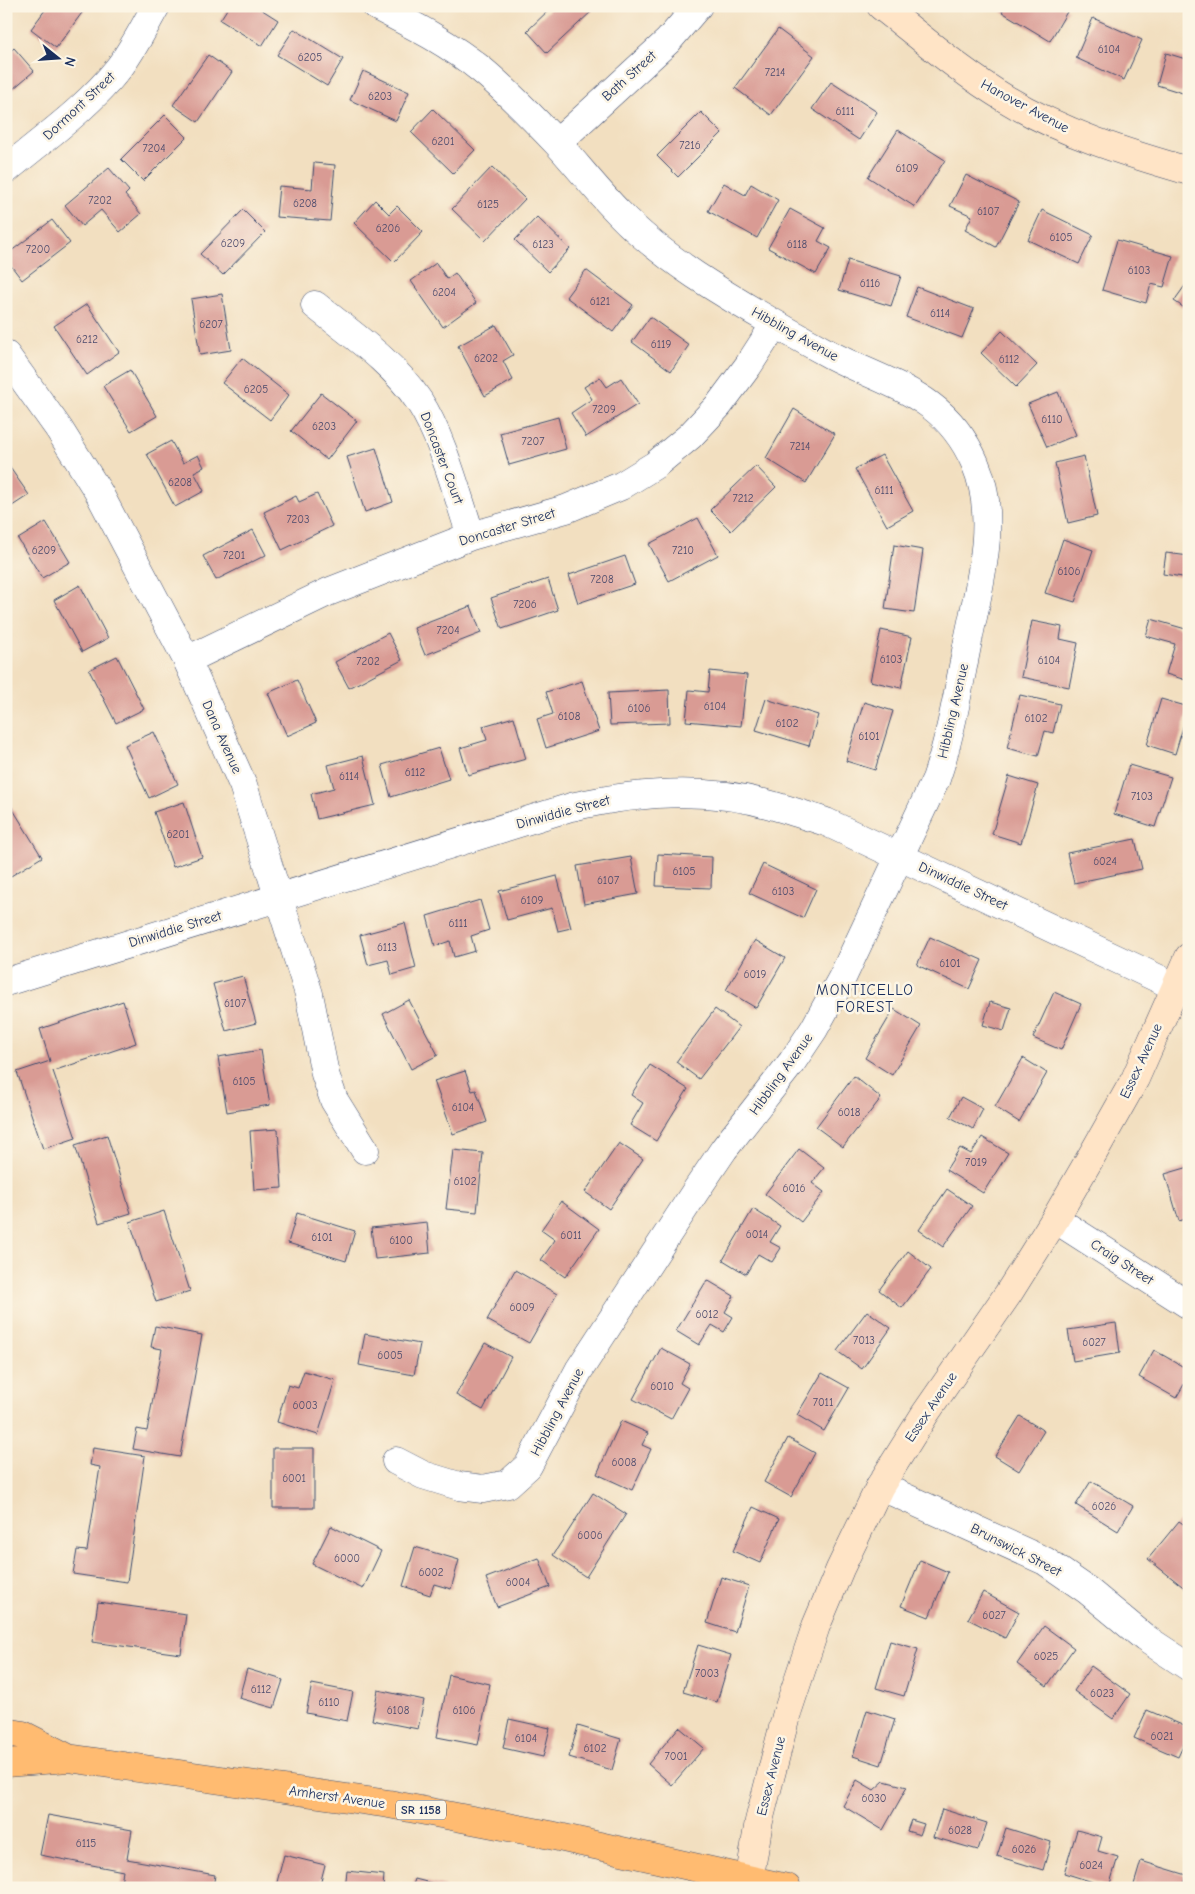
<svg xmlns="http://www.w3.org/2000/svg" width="1195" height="1894" font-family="'Comic Neue',sans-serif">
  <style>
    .building { fill: #d99b94 }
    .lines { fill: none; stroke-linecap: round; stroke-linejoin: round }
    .street-casing { stroke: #3b496d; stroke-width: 29 }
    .secondary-casing { stroke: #3b496d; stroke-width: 29 }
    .primary-casing { stroke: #3b496d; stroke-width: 29 }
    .street { stroke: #fff; stroke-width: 28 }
    .secondary { stroke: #ffe4c6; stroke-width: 28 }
    .primary { stroke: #ffbb71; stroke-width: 28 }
    .labels { text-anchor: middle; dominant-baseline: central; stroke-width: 5; stroke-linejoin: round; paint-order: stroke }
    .number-label { font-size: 11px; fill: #4a4a6c }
    .shield { fill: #fcf5e5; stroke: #5e6a86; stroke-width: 1 }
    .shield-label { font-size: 12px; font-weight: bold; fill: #1b2f5e }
    .street-label { font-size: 14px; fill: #1b2f5e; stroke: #fcf5e5 }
    .neighbourhood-label { font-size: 15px; letter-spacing: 1px; fill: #1b2f5e; stroke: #fcf5e5 }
  </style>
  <rect width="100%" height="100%" fill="#fcf5e5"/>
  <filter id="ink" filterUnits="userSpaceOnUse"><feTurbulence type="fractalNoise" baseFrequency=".02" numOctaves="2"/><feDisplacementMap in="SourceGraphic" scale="10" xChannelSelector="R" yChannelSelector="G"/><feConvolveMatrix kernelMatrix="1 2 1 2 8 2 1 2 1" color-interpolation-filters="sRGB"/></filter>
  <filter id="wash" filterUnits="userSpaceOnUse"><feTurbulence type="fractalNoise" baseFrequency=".0096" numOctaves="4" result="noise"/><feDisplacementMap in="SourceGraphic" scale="20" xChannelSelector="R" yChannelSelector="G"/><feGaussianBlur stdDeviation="1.12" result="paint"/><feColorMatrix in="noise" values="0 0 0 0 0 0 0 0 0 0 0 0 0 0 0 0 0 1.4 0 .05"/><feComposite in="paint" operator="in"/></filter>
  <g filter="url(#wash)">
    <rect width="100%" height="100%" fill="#f2dfc0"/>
    <g id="blocks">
      <path class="building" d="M 48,6 L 87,6 L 56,48 L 31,29 Z
        M 229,6 L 256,6 L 278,20 L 262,46 L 220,20 Z
        M 553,6 L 589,6 L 593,10 L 547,53 L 527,31 Z
        M 1005,6 L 1062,6 L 1068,10 L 1050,41 L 1002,12 Z
        M 1093,18 L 1142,40 L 1124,80 L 1076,58 Z
        M 294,29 L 343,59 L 327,86 L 277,55 Z
        M 778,29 L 814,56 L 771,115 L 735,88 Z
        M 14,48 L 34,71 L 6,95 L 6,55 Z
        M 1166,53 L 1189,60 L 1189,95 L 1157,85 Z
        M 208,55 L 232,72 L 198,122 L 173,105 Z
        M 363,71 L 409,92 L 396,121 L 350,100 Z
        M 831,82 L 877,112 L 859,140 L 812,109 Z
        M 433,109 L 475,150 L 453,173 L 411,132 Z
        M 701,112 L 722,133 L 678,177 L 657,156 Z
        M 165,115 L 187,137 L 143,181 L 121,159 Z
        M 898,130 L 945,160 L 915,207 L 868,177 Z
        M 314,163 L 335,165 L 330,221 L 276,217 L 279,186 L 312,189 Z
        M 492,167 L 525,199 L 485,241 L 452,209 Z
        M 109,168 L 129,191 L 125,195 L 141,214 L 120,232 L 101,210 L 82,226 L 65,205 Z
        M 966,175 L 1019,202 L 996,247 L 965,230 L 972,216 L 950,206 Z
        M 724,183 L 745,195 L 751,184 L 778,200 L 757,238 L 708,211 Z
        M 375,200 L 389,214 L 397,206 L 423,232 L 394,262 L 354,223 Z
        M 790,209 L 825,228 L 818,241 L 831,248 L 816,274 L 768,248 Z
        M 243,210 L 265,232 L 223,275 L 200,254 Z
        M 1042,210 L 1093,235 L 1079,264 L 1028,240 Z
        M 537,217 L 570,249 L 548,272 L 515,240 Z
        M 52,220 L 70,243 L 22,280 L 6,259 L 6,255 Z
        M 1117,240 L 1173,256 L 1164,287 L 1151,284 L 1146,303 L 1102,290 Z
        M 848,260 L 901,276 L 891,306 L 839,290 Z
        M 436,263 L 447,279 L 455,273 L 476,303 L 443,327 L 411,281 Z
        M 586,270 L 633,305 L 613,332 L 566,297 Z
        M 1189,280 L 1189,311 L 1174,301 Z
        M 917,287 L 974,309 L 962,338 L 906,317 Z
        M 222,294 L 231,350 L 200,355 L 191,299 Z
        M 87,304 L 119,352 L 87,375 L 54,326 Z
        M 650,317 L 689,345 L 671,371 L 632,342 Z
        M 496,325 L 513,355 L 503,361 L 513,380 L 485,396 L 458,346 Z
        M 1002,331 L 1037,365 L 1016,387 L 981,353 Z
        M 242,358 L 289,395 L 270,420 L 222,383 Z
        M 130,370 L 157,416 L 131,431 L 103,386 Z
        M 600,377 L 607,387 L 621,378 L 638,404 L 586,437 L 571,413 L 592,399 L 584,387 Z
        M 1058,392 L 1076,435 L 1047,447 L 1028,404 Z
        M 321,393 L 357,421 L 327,460 L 291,431 Z
        M 794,409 L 835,434 L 806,483 L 766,458 Z
        M 558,417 L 566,449 L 509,465 L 500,433 Z
        M 171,441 L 183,463 L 198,455 L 204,467 L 194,472 L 204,491 L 175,507 L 147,454 Z
        M 376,448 L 393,502 L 365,512 L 347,457 Z
        M 882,455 L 913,511 L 887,526 L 855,469 Z
        M 1084,456 L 1097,516 L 1068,523 L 1055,463 Z
        M 6,462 L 29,495 L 6,510 Z
        M 756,466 L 776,487 L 731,531 L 710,510 Z
        M 317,494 L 332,526 L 282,550 L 264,512 L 296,496 L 299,502 Z
        M 698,518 L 718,555 L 669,581 L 649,544 Z
        M 46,522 L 70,562 L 42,578 L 18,539 Z
        M 253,530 L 266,555 L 216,580 L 203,556 Z
        M 1063,539 L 1093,550 L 1075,602 L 1045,593 Z
        M 894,545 L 923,550 L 914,613 L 885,609 Z
        M 1166,553 L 1189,556 L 1189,578 L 1163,574 Z
        M 625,556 L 635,584 L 578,603 L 569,575 Z
        M 548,579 L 558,610 L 502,629 L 491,598 Z
        M 80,585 L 108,638 L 82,652 L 54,600 Z
        M 471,606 L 481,633 L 425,655 L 414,628 Z
        M 1151,619 L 1189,630 L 1189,681 L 1166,674 L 1175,644 L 1146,636 Z
        M 1032,621 L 1062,627 L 1060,639 L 1078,643 L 1069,687 L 1021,677 Z
        M 881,630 L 912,637 L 901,688 L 870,681 Z
        M 388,633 L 402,660 L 349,688 L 335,662 Z
        M 117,656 L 144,709 L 116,723 L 89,670 Z
        M 710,671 L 747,675 L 741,726 L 686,721 L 689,690 L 708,692 Z
        M 297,680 L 316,723 L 287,736 L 268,693 Z
        M 582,681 L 599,731 L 546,748 L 537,719 L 553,714 L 546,692 Z
        M 669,690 L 670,723 L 610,725 L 608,693 Z
        M 1020,695 L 1060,704 L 1053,733 L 1045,731 L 1038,756 L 1007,748 Z
        M 766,699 L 818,715 L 809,746 L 756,730 Z
        M 1161,699 L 1189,707 L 1175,754 L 1147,745 Z
        M 864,702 L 893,711 L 875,770 L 846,761 Z
        M 514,717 L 526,759 L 468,775 L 460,748 L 487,740 L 483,726 Z
        M 154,732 L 178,784 L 149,798 L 125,745 Z
        M 439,748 L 449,779 L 391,797 L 382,765 Z
        M 363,756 L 375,805 L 317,819 L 311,794 L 334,788 L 328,765 Z
        M 1129,765 L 1171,777 L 1155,827 L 1114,814 Z
        M 1009,776 L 1038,785 L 1021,843 L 992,834 Z
        M 6,798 L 42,857 L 6,879 Z
        M 184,802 L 202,857 L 173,867 L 154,812 Z
        M 1135,839 L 1142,869 L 1074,883 L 1067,853 Z
        M 658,854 L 712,857 L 711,888 L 656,886 Z
        M 631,857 L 638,894 L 584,904 L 577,866 Z
        M 763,864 L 816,889 L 803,918 L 749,893 Z
        M 557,876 L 571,928 L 558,931 L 552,908 L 507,920 L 499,891 Z
        M 480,900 L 489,930 L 471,936 L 475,951 L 454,957 L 450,941 L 435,946 L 427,916 Z
        M 405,923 L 416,968 L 392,975 L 388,960 L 368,965 L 360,935 Z
        M 930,937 L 982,960 L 969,989 L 917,965 Z
        M 755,940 L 785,958 L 756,1008 L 726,990 Z
        M 243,976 L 256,1023 L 226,1031 L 213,984 Z
        M 1054,992 L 1081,1004 L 1061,1050 L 1033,1038 Z
        M 409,1000 L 438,1055 L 411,1069 L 383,1014 Z
        M 123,1001 L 136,1043 L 53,1071 L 76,1138 L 43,1149 L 17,1072 L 50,1061 L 40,1029 Z
        M 990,1002 L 1011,1008 L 1004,1031 L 983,1025 Z
        M 715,1009 L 739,1027 L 699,1079 L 676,1062 Z
        M 894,1009 L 921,1026 L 892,1075 L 865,1058 Z
        M 261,1050 L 270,1105 L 227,1112 L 218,1057 Z
        M 1023,1058 L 1047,1073 L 1019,1122 L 995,1107 Z
        M 650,1065 L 688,1089 L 656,1141 L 630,1125 L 643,1103 L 631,1095 Z
        M 465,1071 L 472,1091 L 476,1090 L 487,1122 L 453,1134 L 434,1081 Z
        M 854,1076 L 881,1098 L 843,1147 L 816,1127 Z
        M 961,1097 L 983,1109 L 973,1129 L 950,1117 Z
        M 278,1129 L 282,1188 L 254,1190 L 250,1131 Z
        M 107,1135 L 131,1213 L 99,1223 L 75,1145 Z
        M 982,1137 L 1008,1153 L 983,1193 L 946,1170 L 960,1148 L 971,1154 Z
        M 619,1143 L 643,1159 L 609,1209 L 585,1192 Z
        M 799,1149 L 824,1168 L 812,1183 L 824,1192 L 801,1222 L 765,1194 Z
        M 453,1150 L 483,1153 L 477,1212 L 446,1209 Z
        M 1189,1167 L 1189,1218 L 1179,1221 L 1165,1174 Z
        M 947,1189 L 972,1206 L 943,1247 L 919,1230 Z
        M 561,1201 L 599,1229 L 565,1277 L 541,1260 L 555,1240 L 541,1230 Z
        M 753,1209 L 780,1226 L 770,1242 L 781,1248 L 772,1262 L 758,1254 L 746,1274 L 723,1260 Z
        M 164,1211 L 190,1291 L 156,1302 L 130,1222 Z
        M 297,1213 L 355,1231 L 346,1261 L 288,1243 Z
        M 427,1222 L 430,1253 L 375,1259 L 371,1228 Z
        M 908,1251 L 931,1269 L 902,1308 L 879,1290 Z
        M 515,1270 L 557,1294 L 529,1343 L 487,1320 Z
        M 707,1280 L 734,1296 L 725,1312 L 733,1317 L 724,1332 L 712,1325 L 699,1345 L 676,1331 Z
        M 867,1311 L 891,1328 L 862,1369 L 837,1351 Z
        M 1116,1323 L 1120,1353 L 1073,1361 L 1068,1330 Z
        M 155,1326 L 202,1335 L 180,1457 L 133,1449 L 137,1429 L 147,1431 L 162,1349 L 151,1347 Z
        M 365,1334 L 420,1344 L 414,1375 L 359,1365 Z
        M 485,1343 L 511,1357 L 483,1410 L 456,1395 Z
        M 661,1348 L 690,1364 L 680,1383 L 688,1388 L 671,1419 L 633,1399 Z
        M 1154,1350 L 1189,1370 L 1189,1376 L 1176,1398 L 1139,1377 Z
        M 304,1371 L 335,1380 L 318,1435 L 277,1422 L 288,1385 L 298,1388 Z
        M 822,1373 L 849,1388 L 824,1431 L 797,1415 Z
        M 1020,1416 L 1044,1431 L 1019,1471 L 995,1456 Z
        M 621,1421 L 648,1433 L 642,1445 L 651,1449 L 632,1490 L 597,1474 Z
        M 788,1438 L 815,1453 L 791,1497 L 764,1482 Z
        M 93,1448 L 145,1456 L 127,1582 L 73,1574 L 77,1550 L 87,1551 L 100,1467 L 90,1465 Z
        M 273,1448 L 314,1448 L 314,1508 L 273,1508 Z
        M 1091,1481 L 1133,1506 L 1118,1531 L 1076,1505 Z
        M 593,1493 L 626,1514 L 586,1577 L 553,1555 Z
        M 753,1507 L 779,1519 L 760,1563 L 733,1551 Z
        M 1179,1521 L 1189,1528 L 1189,1588 L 1187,1590 L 1148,1559 Z
        M 331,1526 L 381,1551 L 363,1589 L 312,1564 Z
        M 415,1547 L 459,1560 L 451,1589 L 434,1584 L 430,1595 L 403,1586 Z
        M 539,1558 L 550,1587 L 497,1607 L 486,1578 Z
        M 920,1560 L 948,1572 L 929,1617 L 901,1606 Z
        M 721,1577 L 749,1586 L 735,1632 L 707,1623 Z
        M 983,1592 L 1019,1612 L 1005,1638 L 968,1619 Z
        M 98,1602 L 186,1614 L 181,1654 L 92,1642 Z
        M 1044,1626 L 1074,1648 L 1047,1686 L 1017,1664 Z
        M 890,1641 L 918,1649 L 904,1696 L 876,1688 Z
        M 698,1645 L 731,1655 L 717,1702 L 683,1692 Z
        M 1091,1666 L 1130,1694 L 1113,1719 L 1074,1691 Z
        M 247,1669 L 283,1680 L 274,1708 L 239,1698 Z
        M 449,1675 L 490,1684 L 478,1745 L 437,1737 Z
        M 312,1684 L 353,1692 L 347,1721 L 306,1713 Z
        M 378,1690 L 424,1700 L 418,1729 L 372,1720 Z
        M 867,1710 L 895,1719 L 881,1765 L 853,1756 Z
        M 1147,1710 L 1189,1728 L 1189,1733 L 1178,1757 L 1134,1738 Z
        M 509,1719 L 550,1728 L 543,1757 L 503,1748 Z
        M 578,1726 L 621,1739 L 612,1770 L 569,1757 Z
        M 679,1727 L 704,1748 L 672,1785 L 648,1764 Z
        M 857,1780 L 874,1790 L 884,1781 L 907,1787 L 883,1830 L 843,1806 Z
        M 942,1809 L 987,1823 L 978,1850 L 933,1837 Z
        M 48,1815 L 132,1830 L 127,1859 L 215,1875 L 213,1888 L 120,1888 L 123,1871 L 40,1855 Z
        M 911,1820 L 924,1824 L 920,1835 L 907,1831 Z
        M 1006,1828 L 1051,1842 L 1043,1870 L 997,1856 Z
        M 1077,1830 L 1102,1837 L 1098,1851 L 1118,1857 L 1109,1887 L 1064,1873 Z
        M 284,1855 L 325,1865 L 319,1888 L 284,1888 L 276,1886 Z
        M 1141,1861 L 1187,1875 L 1183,1888 L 1133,1888 Z
        M 347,1871 L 384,1875 L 383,1888 L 345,1888 Z
        M 415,1879 L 446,1887 L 446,1888 L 412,1888 Z"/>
    </g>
  </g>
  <g filter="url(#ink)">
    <use href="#blocks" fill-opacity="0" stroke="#3b496d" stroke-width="1"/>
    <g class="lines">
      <defs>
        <path id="street" d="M 376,6 C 413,25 450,44 483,71 C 507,91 535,120 557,143 C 578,166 597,191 619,213 C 639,234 670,258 695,275 C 739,304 785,330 831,355 C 891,386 945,394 975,463 C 1000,520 978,588 967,646 C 958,691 951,735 936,779 L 842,978 L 814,1029 L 792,1062 L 724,1149 L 695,1192 L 579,1370 L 528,1466 L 508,1484 L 483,1489 L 459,1486 L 423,1475 L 396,1461
          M 557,143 L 668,41 L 698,6
          M 6,170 C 44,138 87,108 118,69 C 133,50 144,27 156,6
          M 315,305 C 351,334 393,362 419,401 C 442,436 457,494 471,536
          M 6,355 L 59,429 L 99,493 L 187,660 L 243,785 L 309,994 L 325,1074 L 334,1100 L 365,1150
          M 187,660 L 328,592 L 471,536 L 566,509 L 621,486 L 655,465 L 690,436 L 719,405 L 748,366 L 775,324
          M 6,982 L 571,807 C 636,792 706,786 771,805 C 789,810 807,816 826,822 L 1189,993
          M 1055,1219 L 1189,1305
          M 880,1486 L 1045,1561 L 1087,1590 L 1145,1638 L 1189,1667"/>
        <path id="secondary" d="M 881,6 C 922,38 961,72 1006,99 C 1062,133 1126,153 1189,171
          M 748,1888 L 759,1821 L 786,1716 L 816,1626 L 840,1569 L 880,1486 L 925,1414 L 1008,1294 L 1055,1219 L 1095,1150 L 1135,1079 L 1189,957"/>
        <path id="primary" d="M 6,1732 L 23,1735 L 68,1758 L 389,1804 L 550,1835 L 787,1888
          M 6,1763 L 68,1758"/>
      </defs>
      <use href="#street" class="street-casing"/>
      <use href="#secondary" class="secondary-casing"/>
      <use href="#primary" class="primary-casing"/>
      <use href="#street" class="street"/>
      <use href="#secondary" class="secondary"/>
      <use href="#primary" class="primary"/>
    </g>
  </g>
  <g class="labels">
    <g class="number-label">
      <text x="1109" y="49">6104</text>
      <text x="310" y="57">6205</text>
      <text x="775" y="72">7214</text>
      <text x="380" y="96">6203</text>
      <text x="845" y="111">6111</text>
      <text x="443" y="141">6201</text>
      <text x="690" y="145">7216</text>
      <text x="154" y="148">7204</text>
      <text x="907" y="168">6109</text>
      <text x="100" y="200">7202</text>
      <text x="305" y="203">6208</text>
      <text x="488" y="204">6125</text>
      <text x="988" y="211">6107</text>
      <text x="388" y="228">6206</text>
      <text x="1061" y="237">6105</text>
      <text x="233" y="243">6209</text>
      <text x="543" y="244">6123</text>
      <text x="797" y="244">6118</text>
      <text x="38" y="249">7200</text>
      <text x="1139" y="270">6103</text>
      <text x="870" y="283">6116</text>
      <text x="444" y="292">6204</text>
      <text x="600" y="301">6121</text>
      <text x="940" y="313">6114</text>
      <text x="211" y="324">6207</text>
      <text x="87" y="339">6212</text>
      <text x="661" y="344">6119</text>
      <text x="486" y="358">6202</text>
      <text x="1009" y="359">6112</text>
      <text x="256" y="389">6205</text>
      <text x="604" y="409">7209</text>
      <text x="1052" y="419">6110</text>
      <text x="324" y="426">6203</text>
      <text x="533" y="441">7207</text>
      <text x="800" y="446">7214</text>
      <text x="180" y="482">6208</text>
      <text x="884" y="490">6111</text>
      <text x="743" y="498">7212</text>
      <text x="298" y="519">7203</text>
      <text x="44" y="550">6209</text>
      <text x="683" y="550">7210</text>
      <text x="234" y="555">7201</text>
      <text x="1069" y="571">6106</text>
      <text x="602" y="579">7208</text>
      <text x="525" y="604">7206</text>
      <text x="448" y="630">7204</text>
      <text x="891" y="659">6103</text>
      <text x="1049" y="660">6104</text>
      <text x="368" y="661">7202</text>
      <text x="715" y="706">6104</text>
      <text x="639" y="708">6106</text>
      <text x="569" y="716">6108</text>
      <text x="1036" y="718">6102</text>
      <text x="787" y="723">6102</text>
      <text x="869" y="736">6101</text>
      <text x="415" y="772">6112</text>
      <text x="349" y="776">6114</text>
      <text x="1142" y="796">7103</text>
      <text x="178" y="834">6201</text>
      <text x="1105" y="861">6024</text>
      <text x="684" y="871">6105</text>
      <text x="608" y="880">6107</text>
      <text x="783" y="891">6103</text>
      <text x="532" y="900">6109</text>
      <text x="458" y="923">6111</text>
      <text x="387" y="947">6113</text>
      <text x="950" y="963">6101</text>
      <text x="755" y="974">6019</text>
      <text x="235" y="1003">6107</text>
      <text x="244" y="1081">6105</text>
      <text x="463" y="1107">6104</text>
      <text x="849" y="1112">6018</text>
      <text x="976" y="1162">7019</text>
      <text x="465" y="1181">6102</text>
      <text x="794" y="1188">6016</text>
      <text x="757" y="1234">6014</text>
      <text x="571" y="1235">6011</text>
      <text x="322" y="1237">6101</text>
      <text x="401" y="1240">6100</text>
      <text x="522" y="1307">6009</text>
      <text x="707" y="1314">6012</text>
      <text x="864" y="1340">7013</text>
      <text x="1094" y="1342">6027</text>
      <text x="390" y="1355">6005</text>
      <text x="662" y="1386">6010</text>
      <text x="823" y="1402">7011</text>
      <text x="305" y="1405">6003</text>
      <text x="624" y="1462">6008</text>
      <text x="294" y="1478">6001</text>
      <text x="1104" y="1506">6026</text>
      <text x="590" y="1535">6006</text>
      <text x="347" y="1558">6000</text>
      <text x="431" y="1572">6002</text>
      <text x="518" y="1582">6004</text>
      <text x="994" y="1615">6027</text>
      <text x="1046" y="1656">6025</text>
      <text x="707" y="1673">7003</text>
      <text x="261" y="1689">6112</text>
      <text x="1102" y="1693">6023</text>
      <text x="329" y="1702">6110</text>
      <text x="398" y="1710">6108</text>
      <text x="464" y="1710">6106</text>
      <text x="1162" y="1736">6021</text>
      <text x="526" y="1738">6104</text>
      <text x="595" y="1748">6102</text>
      <text x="676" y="1756">7001</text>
      <text x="874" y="1798">6030</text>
      <text x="960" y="1830">6028</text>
      <text x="86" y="1843">6115</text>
      <text x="1024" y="1849">6026</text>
      <text x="1091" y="1865">6024</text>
    </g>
    <rect class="shield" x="396" y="1800.5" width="50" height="19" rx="4"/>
    <g class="shield-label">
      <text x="421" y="1810">SR 1158</text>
    </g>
    <g class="street-label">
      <text transform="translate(629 76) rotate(-42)">Bath Street</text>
      <text transform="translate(79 106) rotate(-43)">Dormont Street</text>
      <text transform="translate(1025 106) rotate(28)">Hanover Avenue</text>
      <text transform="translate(795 334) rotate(29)">Hibbling Avenue</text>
      <text transform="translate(442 458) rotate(69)">Doncaster Court</text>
      <text transform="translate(507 527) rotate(-17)">Doncaster Street</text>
      <text transform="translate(953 711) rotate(-77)">Hibbling Avenue</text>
      <text transform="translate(222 737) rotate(66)">Dana Avenue</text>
      <text transform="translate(563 812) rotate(-15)">Dinwiddie Street</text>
      <text transform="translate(963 886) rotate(25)">Dinwiddie Street</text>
      <text transform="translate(175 929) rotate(-17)">Dinwiddie Street</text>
      <text transform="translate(1141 1061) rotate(-65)">Essex Avenue</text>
      <text transform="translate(781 1074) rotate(-54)">Hibbling Avenue</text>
      <text transform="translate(1122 1262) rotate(33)">Craig Street</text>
      <text transform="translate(931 1407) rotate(-56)">Essex Avenue</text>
      <text transform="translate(557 1412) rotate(-62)">Hibbling Avenue</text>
      <text transform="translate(1016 1550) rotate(27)">Brunswick Street</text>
      <text transform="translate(771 1776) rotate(-76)">Essex Avenue</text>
      <text transform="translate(337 1797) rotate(8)">Amherst Avenue</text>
    </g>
    <g class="neighbourhood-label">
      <text x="865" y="990">MONTICELLO<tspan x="865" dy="17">FOREST</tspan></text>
    </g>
  </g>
  <rect width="1195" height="1894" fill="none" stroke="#fcf5e5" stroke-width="25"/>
  <g transform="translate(58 58) rotate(107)" stroke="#fcf5e5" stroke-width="4" paint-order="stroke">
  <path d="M0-4L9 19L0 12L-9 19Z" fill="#1b2f5e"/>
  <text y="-8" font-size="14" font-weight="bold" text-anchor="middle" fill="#1b2f5e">N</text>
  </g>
</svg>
